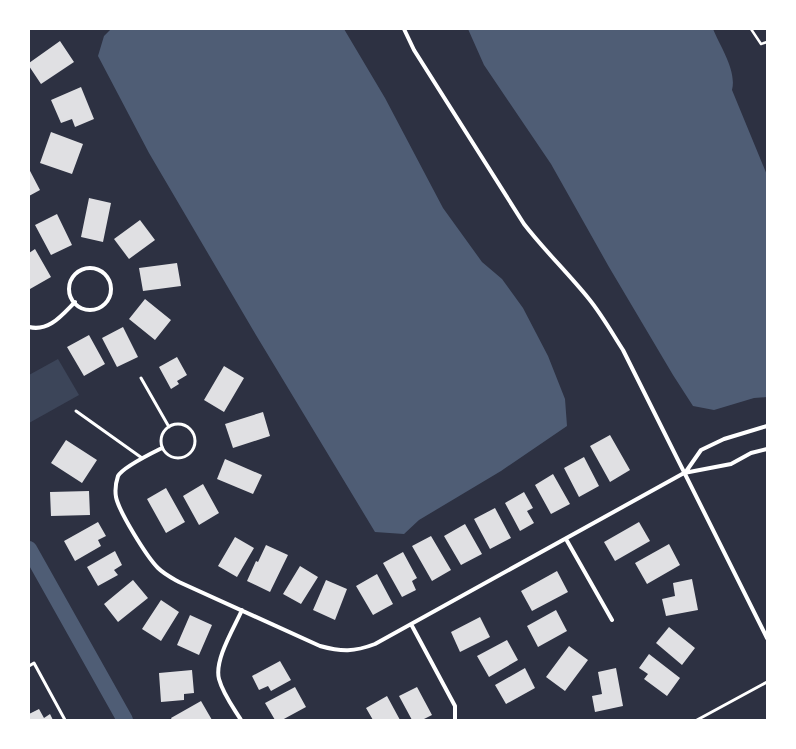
<svg xmlns="http://www.w3.org/2000/svg" width="796" height="749" font-family="Spectral,serif">
  <style>
    .green { fill: #3c4559 }
    .water { fill: #4f5d75 }
    .lines { fill: none; stroke-linecap: round; stroke-linejoin: round }
    .canal { stroke: #4f5d75; stroke-width: 16 }
    .building { fill: #e0e0e3 }
    .path { stroke: #fff; stroke-width: 2.5 }
    .service { stroke: #fff; stroke-width: 3 }
    .minor { stroke: #fff; stroke-width: 4 }
  </style>
  <rect width="100%" height="100%" fill="#2d3142"/>
  <path class="green" d="M 58,359 L 79,395 L 29,423 L 29,375 Z"/>
  <path class="water" d="M 111,29 L 344,29 L 385,98 L 443,208 L 482,262 L 502,279 L 523,308 L 548,356 L 565,399 L 567,426 L 501,471 L 419,520 L 404,534 L 375,532 L 253,330 L 149,153 L 98,56 L 104,36 Z
    M 468,29 L 713,29 C 720,46 737,71 732,90 L 767,175 L 767,397 L 754,398 L 714,410 L 693,406 L 673,375 L 609,267 L 551,164 L 484,65 Z"/>
  <g class="lines">
    <path class="canal" d="M 29,549 L 125,720"/>
  </g>
  <path class="building" d="M 60,41 L 74,62 L 41,84 L 29,66 L 29,63 Z
    M 81,87 L 94,119 L 75,127 L 72,119 L 61,123 L 51,100 Z
    M 51,132 L 83,144 L 72,174 L 40,163 Z
    M 29,169 L 40,190 L 29,196 Z
    M 89,198 L 111,203 L 103,242 L 81,237 Z
    M 57,214 L 72,245 L 51,255 L 35,225 Z
    M 140,220 L 155,240 L 129,259 L 114,239 Z
    M 35,249 L 51,277 L 30,289 L 29,253 Z
    M 177,263 L 181,286 L 143,291 L 139,268 Z
    M 145,299 L 171,320 L 155,340 L 129,319 Z
    M 123,327 L 138,357 L 117,367 L 102,338 Z
    M 89,335 L 105,364 L 84,376 L 67,347 Z
    M 177,357 L 187,375 L 177,381 L 179,384 L 171,389 L 159,367 Z
    M 224,366 L 244,378 L 224,412 L 204,400 Z
    M 263,412 L 270,436 L 233,448 L 225,424 Z
    M 610,435 L 630,470 L 610,482 L 590,446 Z
    M 66,440 L 97,460 L 82,483 L 51,463 Z
    M 584,457 L 599,486 L 579,497 L 564,468 Z
    M 225,459 L 262,475 L 253,494 L 217,479 Z
    M 553,474 L 570,504 L 551,514 L 535,485 Z
    M 203,484 L 219,513 L 199,525 L 183,496 Z
    M 166,488 L 185,522 L 166,533 L 147,499 Z
    M 89,491 L 90,515 L 51,516 L 50,492 Z
    M 524,492 L 533,508 L 527,511 L 534,523 L 520,531 L 505,503 Z
    M 495,508 L 511,538 L 490,549 L 474,519 Z
    M 98,522 L 106,536 L 98,540 L 101,546 L 75,561 L 64,541 Z
    M 639,522 L 650,541 L 615,561 L 604,542 Z
    M 465,524 L 482,554 L 461,565 L 444,536 Z
    M 431,536 L 451,570 L 432,581 L 412,546 Z
    M 235,537 L 254,548 L 237,577 L 218,566 Z
    M 669,544 L 680,565 L 647,584 L 635,563 Z
    M 266,545 L 288,555 L 270,592 L 247,581 L 256,561 L 258,562 Z
    M 115,551 L 122,565 L 114,570 L 118,575 L 98,586 L 87,567 Z
    M 403,552 L 417,578 L 412,581 L 416,590 L 402,597 L 383,563 Z
    M 300,566 L 318,577 L 301,604 L 283,594 Z
    M 557,571 L 568,592 L 532,611 L 521,591 Z
    M 377,574 L 393,604 L 373,615 L 356,586 Z
    M 692,579 L 698,610 L 666,616 L 662,599 L 675,596 L 673,583 Z
    M 133,580 L 148,598 L 118,622 L 104,604 Z
    M 326,580 L 347,589 L 335,620 L 313,610 Z
    M 161,600 L 179,612 L 161,641 L 142,629 Z
    M 556,610 L 567,631 L 538,647 L 527,626 Z
    M 190,615 L 212,625 L 199,655 L 177,645 Z
    M 480,617 L 490,637 L 460,652 L 451,632 Z
    M 669,627 L 695,648 L 682,665 L 656,643 Z
    M 507,640 L 518,660 L 489,677 L 477,656 Z
    M 569,646 L 588,660 L 565,691 L 546,677 Z
    M 649,654 L 680,678 L 667,696 L 644,679 L 648,674 L 639,668 Z
    M 280,661 L 291,680 L 271,691 L 268,686 L 259,690 L 252,676 Z
    M 525,668 L 535,688 L 506,704 L 495,685 Z
    M 616,668 L 623,706 L 595,712 L 592,696 L 602,694 L 598,672 Z
    M 192,670 L 194,693 L 184,694 L 184,700 L 161,702 L 159,673 Z
    M 295,687 L 306,707 L 282,720 L 275,720 L 265,703 Z
    M 417,687 L 432,715 L 422,720 L 412,720 L 399,696 Z
    M 387,696 L 400,720 L 373,720 L 366,708 Z
    M 201,701 L 212,720 L 172,720 L 171,718 Z
    M 39,709 L 44,718 L 50,714 L 53,720 L 29,720 L 29,714 Z"/>
  <g class="lines">
    <path class="path" d="M 751,29 L 761,44 L 767,42"/>
    <path class="service" d="M 141,378 L 169,427
      M 76,411 L 142,458
      M161 441a17 17 0 1 1 34 0a17 17 0 1 1-34 0Z
      M 29,666 L 34,663 L 65,720
      M 697,720 L 767,682"/>
    <path class="minor" d="M 404,29 L 414,50 L 524,224 C 544,250 568,273 589,299 C 602,315 612,333 623,350 L 767,638
      M69 289a21 21 0 1 1 42 0a21 21 0 1 1-42 0Z
      M 29,327 C 49,332 62,315 75,302
      M 162,448 C 152,453 123,467 118,476 C 116,482 115,491 116,497 C 119,512 147,557 158,568 C 164,574 172,578 179,582 L 320,646 C 342,652 354,652 375,644 L 684,473 L 731,464 L 751,453 L 767,449
      M 685,473 L 701,450 L 724,439 L 767,426
      M 566,539 L 612,620
      M 411,624 L 455,706 L 455,720
      M 241,720 C 233,707 223,694 219,679 C 214,660 234,628 242,610"/>
  </g>
  <rect width="796" height="749" fill="none" stroke="#ffffff" stroke-width="60"/>
</svg>
